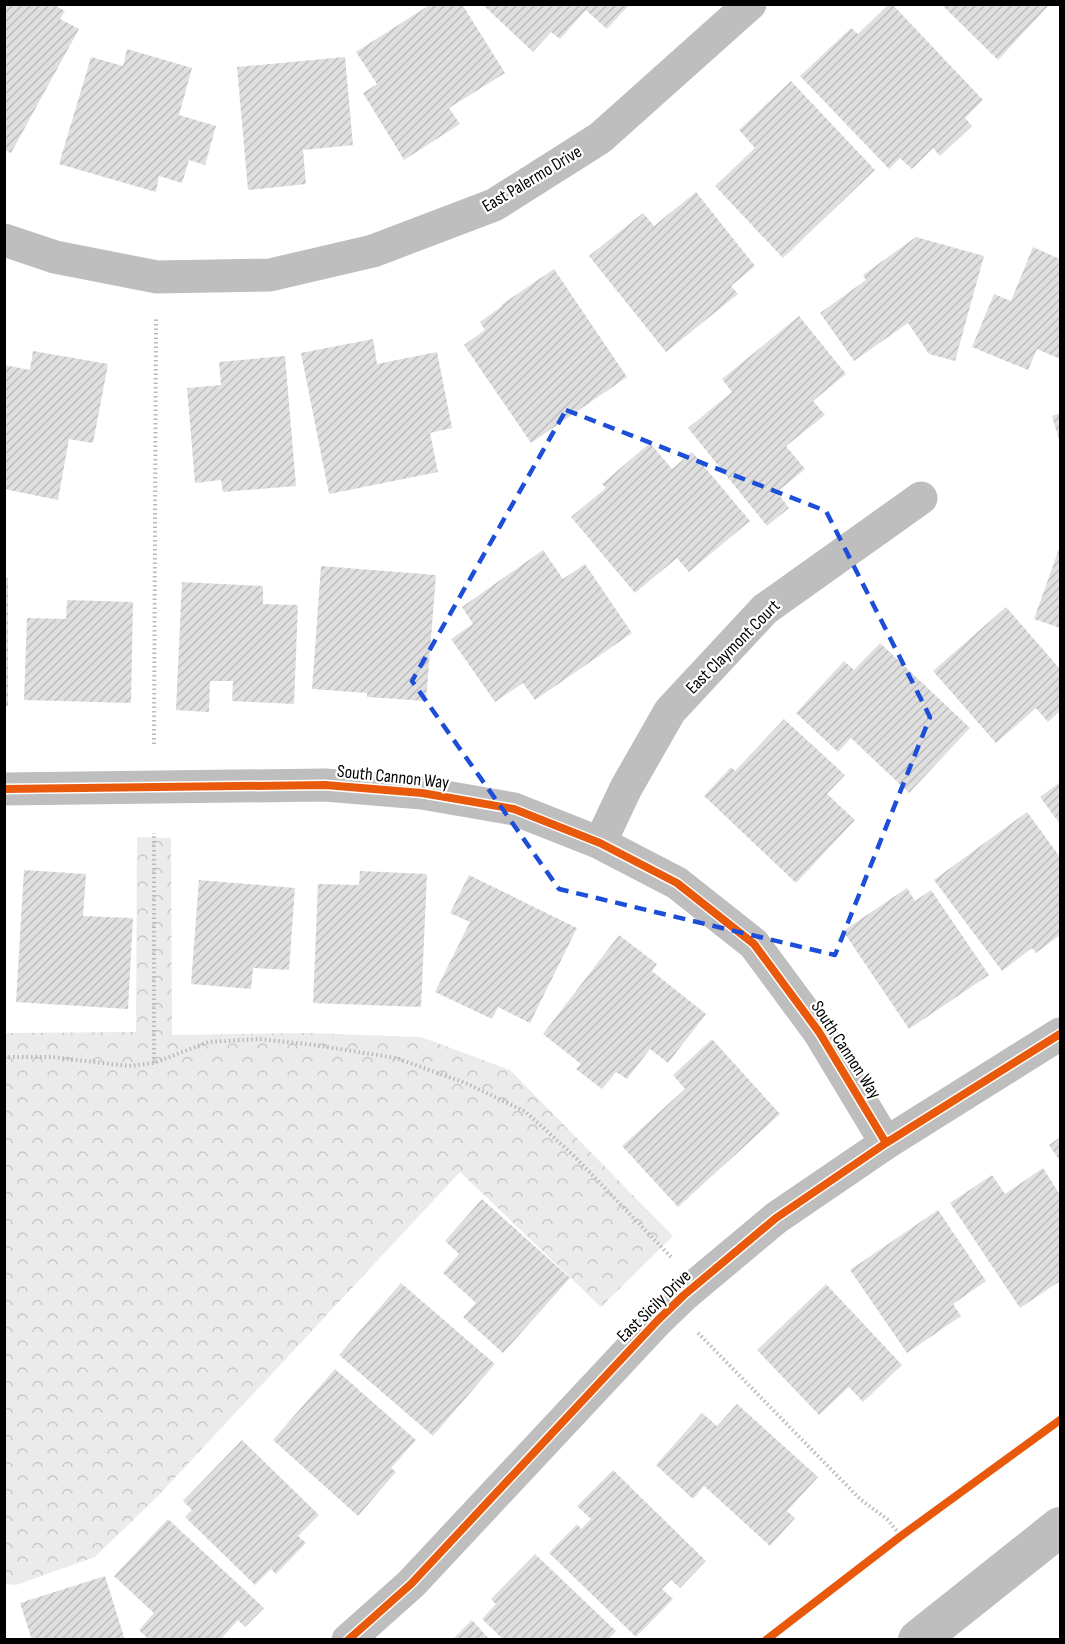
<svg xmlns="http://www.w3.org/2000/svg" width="1065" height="1644" font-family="'Sofia Sans Condensed',sans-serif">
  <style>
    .park { fill: url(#park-crowns) }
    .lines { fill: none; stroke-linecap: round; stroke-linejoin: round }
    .canal { stroke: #bebebe; stroke-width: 40 }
    .building { fill: url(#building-hatch) }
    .path { stroke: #b9b9b9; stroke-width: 4; stroke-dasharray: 1.5 3; stroke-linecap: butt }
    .minor { stroke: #bebebe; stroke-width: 33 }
    .cycleway-casing { stroke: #fff; stroke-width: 11 }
    .cycleway { stroke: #e8590c; stroke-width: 8 }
    .marked { fill: none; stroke: #1d4ed8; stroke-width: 4.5; stroke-dasharray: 12 8; stroke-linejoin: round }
    .labels { text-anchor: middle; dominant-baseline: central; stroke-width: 4.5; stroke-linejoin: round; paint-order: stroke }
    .street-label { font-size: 18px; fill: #000; stroke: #fff }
  </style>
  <defs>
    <pattern id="park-crowns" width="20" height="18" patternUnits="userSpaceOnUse" patternTransform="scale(1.5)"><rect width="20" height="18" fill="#ebebeb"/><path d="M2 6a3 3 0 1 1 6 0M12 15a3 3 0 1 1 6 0" fill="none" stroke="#c8c8c8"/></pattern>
    <pattern id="building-hatch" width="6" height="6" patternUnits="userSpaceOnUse" patternTransform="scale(1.5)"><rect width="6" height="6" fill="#dfdfdf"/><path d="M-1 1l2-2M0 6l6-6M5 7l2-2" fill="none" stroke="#bebebe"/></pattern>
  </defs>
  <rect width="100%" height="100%" fill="#fff"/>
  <path class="park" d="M 137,837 L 171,838 L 172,1035 L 307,1033 L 421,1037 L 510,1070 L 673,1236 L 601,1307 L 460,1172 L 157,1497 L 95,1557 L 16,1585 L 5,1584 L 5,1033 L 136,1032 Z"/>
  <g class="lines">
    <path class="canal" d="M 918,1640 L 1060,1527"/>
  </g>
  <path class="building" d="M 4,4 L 53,4 L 65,11 L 60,19 L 79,29 L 11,153 L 4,150 Z
    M 431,4 L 462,4 L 505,73 L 449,108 L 460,124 L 404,160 L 363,93 L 377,84 L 356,52 Z
    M 482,4 L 630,4 L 607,29 L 586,10 L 560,39 L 551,32 L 533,52 Z
    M 889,4 L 892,4 L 983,100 L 965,118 L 972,126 L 940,156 L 933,148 L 912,169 L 900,158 L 889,169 L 800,76 L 851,28 L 858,34 Z
    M 941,4 L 1050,4 L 998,60 Z
    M 127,49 L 192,68 L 179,115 L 216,126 L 205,165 L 189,160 L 182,183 L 159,176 L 156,192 L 59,164 L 91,57 L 123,66 Z
    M 345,57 L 353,145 L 303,150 L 306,184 L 248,190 L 237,67 Z
    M 791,81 L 875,170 L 783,258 L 715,186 L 755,148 L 739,130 Z
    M 696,192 L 755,266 L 731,286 L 738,294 L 666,352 L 589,256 L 643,213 L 654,226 Z
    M 916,237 L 984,256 L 955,361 L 929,354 L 908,323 L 854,361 L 820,313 L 866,280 L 863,275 Z
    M 1033,247 L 1060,259 L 1060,359 L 1037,349 L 1028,370 L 972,347 L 994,294 L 1011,301 Z
    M 554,269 L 627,377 L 531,443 L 464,345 L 485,330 L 480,322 L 502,306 L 501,305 Z
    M 799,316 L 846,374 L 813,401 L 825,415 L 786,446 L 805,469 L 777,492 L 789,508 L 767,526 L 688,428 L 732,392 L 722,379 Z
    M 373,339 L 377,364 L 437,352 L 452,428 L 430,433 L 438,472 L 329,494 L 301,353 Z
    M 33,351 L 108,364 L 93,443 L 69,439 L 58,500 L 4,489 L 4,365 L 30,370 Z
    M 285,356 L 296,486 L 223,492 L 221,480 L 195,483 L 187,388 L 221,385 L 219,362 Z
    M 1060,413 L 1060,443 L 1052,416 Z
    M 650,443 L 672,469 L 692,452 L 750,521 L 689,572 L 677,558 L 635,593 L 571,517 L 606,488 L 602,484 Z
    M 1060,546 L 1060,628 L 1034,619 Z
    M 543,550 L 563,579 L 585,564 L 632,633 L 535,700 L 523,683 L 495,702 L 451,639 L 473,624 L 462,607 Z
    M 321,566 L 436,575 L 426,701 L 367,697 L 367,693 L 312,689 Z
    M 4,578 L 8,578 L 8,706 L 4,706 Z
    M 182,582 L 263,586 L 263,604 L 298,605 L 294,704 L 232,701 L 233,681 L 210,681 L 209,712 L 176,710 Z
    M 67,600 L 133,602 L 131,703 L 24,700 L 27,618 L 66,619 Z
    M 1006,607 L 1060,669 L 1060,711 L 1048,722 L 1036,708 L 996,743 L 933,671 Z
    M 880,643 L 970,728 L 909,793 L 851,738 L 838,752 L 796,713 L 844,661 L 854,670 Z
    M 784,719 L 845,775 L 827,794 L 855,820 L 796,883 L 704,796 L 731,767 L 735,771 Z
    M 1060,782 L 1060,824 L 1040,797 Z
    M 1027,812 L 1060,857 L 1060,935 L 1036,953 L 1032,948 L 1002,971 L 934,880 Z
    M 24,870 L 86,874 L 83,916 L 133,918 L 128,1009 L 16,1002 Z
    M 360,871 L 427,874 L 421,1007 L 313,1003 L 318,884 L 359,885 Z
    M 469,875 L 577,928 L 530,1023 L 498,1007 L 492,1019 L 435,992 L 470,922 L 450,913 Z
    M 199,880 L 295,888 L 289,970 L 253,968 L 251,989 L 191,984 Z
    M 907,888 L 915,901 L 931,890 L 989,975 L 909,1029 L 843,931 Z
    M 619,935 L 657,964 L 652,971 L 706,1014 L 668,1063 L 650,1049 L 627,1079 L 616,1072 L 602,1089 L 576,1069 L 581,1064 L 543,1034 Z
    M 712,1039 L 780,1114 L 678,1207 L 622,1146 L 685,1089 L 673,1075 Z
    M 1060,1137 L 1060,1161 L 1049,1145 Z
    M 1043,1168 L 1060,1195 L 1060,1281 L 1020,1308 L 950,1203 L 992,1175 L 1005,1194 Z
    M 482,1199 L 570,1278 L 503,1353 L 463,1317 L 476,1303 L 443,1273 L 459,1254 L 445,1241 Z
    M 938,1210 L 986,1281 L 953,1304 L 961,1316 L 907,1353 L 850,1270 Z
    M 401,1283 L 495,1364 L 433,1436 L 339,1355 Z
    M 826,1284 L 902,1365 L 863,1402 L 849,1387 L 819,1415 L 757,1350 Z
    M 335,1369 L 416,1440 L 391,1468 L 396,1472 L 358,1516 L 273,1440 Z
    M 737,1404 L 818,1477 L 787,1511 L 795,1518 L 770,1546 L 704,1486 L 693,1499 L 656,1465 L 702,1413 L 717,1426 Z
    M 242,1440 L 319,1515 L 298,1536 L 306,1543 L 276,1574 L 271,1569 L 255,1585 L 185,1517 L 192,1510 L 183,1501 Z
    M 613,1470 L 706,1561 L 680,1588 L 671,1580 L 662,1589 L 673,1599 L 636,1637 L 549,1553 L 577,1524 L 581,1529 L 591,1519 L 577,1506 Z
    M 168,1519 L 264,1608 L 245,1627 L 238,1620 L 220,1640 L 149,1640 L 139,1630 L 154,1613 L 114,1576 Z
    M 535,1554 L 616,1631 L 608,1640 L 504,1640 L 482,1619 L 496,1604 L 491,1599 Z
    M 105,1576 L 125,1640 L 32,1640 L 20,1603 Z
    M 472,1620 L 490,1640 L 452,1640 Z"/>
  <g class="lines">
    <path class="path" d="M 154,744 L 156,317
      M 4,1057 L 51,1057 L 129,1066 L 154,1063 L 208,1042 L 259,1039 L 315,1045 L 396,1058 L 468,1084 L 526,1112 L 573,1155 L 671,1257
      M 154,1063 L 154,833
      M 698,1333 L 860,1499 L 887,1519 L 901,1536"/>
    <path class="minor" d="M 4,240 L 55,257 L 157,277 L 270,275 L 373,251 L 494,205 L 600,138 L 750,4
      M 4,789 L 325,785 L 422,793 L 514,809 L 600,843 L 677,883 L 754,944 L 819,1032 L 886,1143
      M 600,843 L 626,788 L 670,711 L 765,609 L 921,498
      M 348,1640 L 411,1584 L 658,1320 L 684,1295 L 776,1218 L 886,1143 L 1060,1034"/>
    <defs>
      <path id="cycleway" d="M 4,789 L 325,785 L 422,793 L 514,809 L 600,843 L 677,883 L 754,944 L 819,1032 L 886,1143
        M 348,1640 L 411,1584 L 658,1320 L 684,1295 L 776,1218 L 886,1143 L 1060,1034
        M 766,1640 L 901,1536 L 1060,1420"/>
    </defs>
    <use href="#cycleway" class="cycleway-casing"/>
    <use href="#cycleway" class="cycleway"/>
  </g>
  <path class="marked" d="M 566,410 L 826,511 L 930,717 L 835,955 L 559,889 L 412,681 Z"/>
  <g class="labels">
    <g class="street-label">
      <text transform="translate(532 179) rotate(-31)">East Palermo Drive</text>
      <text transform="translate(733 647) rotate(-45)">East Claymont Court</text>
      <text transform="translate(393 777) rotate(6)">South Cannon Way</text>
      <text transform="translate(846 1050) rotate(57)">South Cannon Way</text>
      <text transform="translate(654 1306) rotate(-44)">East Sicily Drive</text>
    </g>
  </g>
  <rect width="1065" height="1644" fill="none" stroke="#000000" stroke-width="12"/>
</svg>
